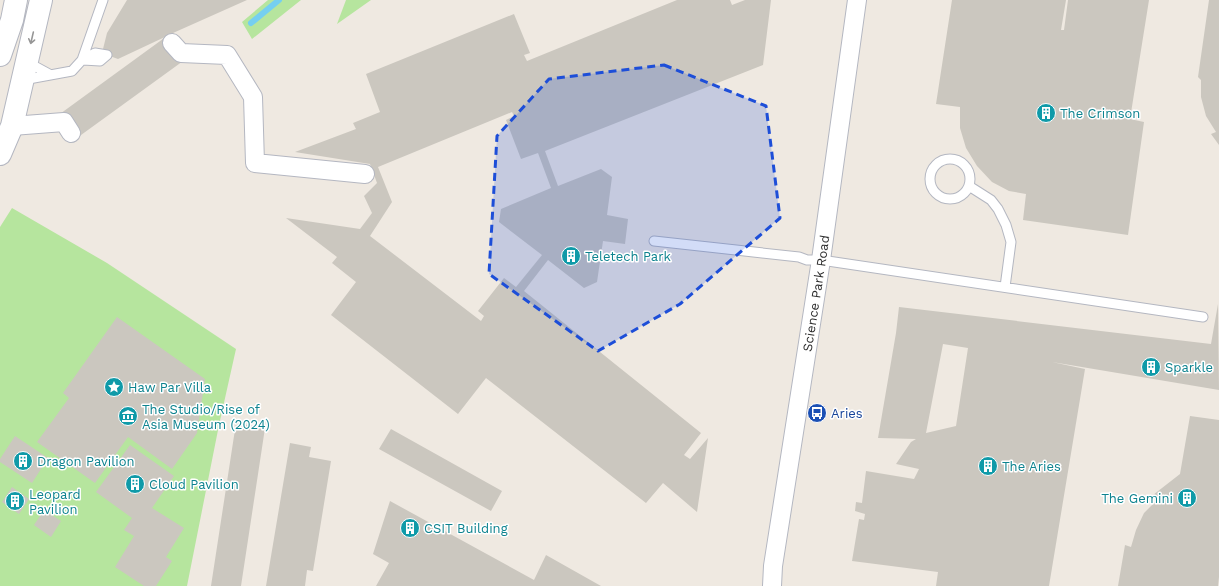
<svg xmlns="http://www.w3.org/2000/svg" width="1219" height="586" font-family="'Work Sans',sans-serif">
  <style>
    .green { fill: #b6e59e }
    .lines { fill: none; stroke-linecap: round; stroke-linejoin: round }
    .stream { stroke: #75cff0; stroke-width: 6 }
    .building { fill: #cbc7bf; fill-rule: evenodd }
    .lane-casing { stroke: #b4b7c1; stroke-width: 11 }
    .street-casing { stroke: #b4b7c1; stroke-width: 20 }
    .secondary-casing { stroke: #b4b7c1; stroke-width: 24 }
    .lane { stroke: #fff; stroke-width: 9 }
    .street { stroke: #fff; stroke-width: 18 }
    .secondary { stroke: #fff; stroke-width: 22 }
    .oneway { stroke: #969696 }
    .marked { fill: #1d4ed8; fill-opacity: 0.2; stroke: #1d4ed8; stroke-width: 3; stroke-dasharray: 8 5; stroke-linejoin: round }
    .labels { text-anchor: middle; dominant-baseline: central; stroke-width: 3; stroke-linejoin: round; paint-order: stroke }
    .culture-label { font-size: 13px; fill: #0d838f; stroke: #fff; text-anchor: start }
    .street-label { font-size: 13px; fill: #2e2e2e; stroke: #fff }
    .transit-label { font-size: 13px; fill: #164399; stroke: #fff; text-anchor: start }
  </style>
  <rect width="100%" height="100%" fill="#efe9e1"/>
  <path class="green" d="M 268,0 L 301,0 L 252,39 L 242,22 Z
    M 346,0 L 371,0 L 337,24 Z
    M 12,208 L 107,263 L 236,349 L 219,425 L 187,586 L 0,586 L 0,227 Z"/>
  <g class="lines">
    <path class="stream" d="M 251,23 L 279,0"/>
  </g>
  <path class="building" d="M 127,0 L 247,0 L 173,33 L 190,56 L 70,143 L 53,119 L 167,36 L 118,59 L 107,55 L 103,49 L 107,33 Z
    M 677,0 L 730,0 L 732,5 L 745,0 L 771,0 L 763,65 L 545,151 L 558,186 L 601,169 L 612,177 L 607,215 L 628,219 L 625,244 L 603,241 L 597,282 L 584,288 L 548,260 L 524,291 L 701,433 L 684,455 L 690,459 L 708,438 L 697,512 L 663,483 L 646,503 L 486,378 L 458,414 L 331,315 L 356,282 L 332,263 L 337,257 L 286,218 L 360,229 L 372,213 L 364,196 L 377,183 L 370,164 L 295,152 L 356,129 L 353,123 L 380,112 L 366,74 L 514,14 L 530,53 L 524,55 L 527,61 ZM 512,112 L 514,116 L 506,120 L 521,159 L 538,153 L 551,188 L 501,209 L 499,222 L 542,255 L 516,287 L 504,278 L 478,311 L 484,316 L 481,321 L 370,236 L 392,202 L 378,167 Z
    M 952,0 L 1066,0 L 1061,30 L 1064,30 L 1068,0 L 1149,0 L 1130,119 L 1144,122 L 1128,235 L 1023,220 L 1026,194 L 1009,191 L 992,182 L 977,166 L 966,148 L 960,128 L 960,107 L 936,104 Z
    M 1209,0 L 1219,0 L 1219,145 L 1211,134 L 1216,132 L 1206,116 L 1201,97 L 1201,80 L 1198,77 Z
    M 1218,304 L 1219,390 L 1052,362 L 1085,369 L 1049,586 L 936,586 L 938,572 L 852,561 L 859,519 L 864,520 L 865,514 L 855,511 L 856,502 L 862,503 L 866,471 L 914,479 L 919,469 L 896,464 L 911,442 L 916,439 L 878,438 L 896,333 L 899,307 L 1211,344 ZM 943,344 L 968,348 L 956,426 L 926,433 Z
    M 117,317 L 205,379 L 197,433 L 172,469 L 128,437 L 95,483 L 37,442 L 69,398 L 63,393 Z
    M 1190,416 L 1219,420 L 1219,577 L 1218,586 L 1118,586 L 1125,545 L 1131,547 L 1136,530 L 1144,513 L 1156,501 L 1153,495 L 1180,474 Z
    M 236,423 L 265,428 L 241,586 L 211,586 Z
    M 391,429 L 502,491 L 491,511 L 379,449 Z
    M 15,436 L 48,458 L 32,483 L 0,462 L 0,459 Z
    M 290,443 L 311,447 L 309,457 L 331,461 L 313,571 L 307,570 L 305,586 L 266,586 Z
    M 130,445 L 174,476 L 152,508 L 184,528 L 166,557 L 172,561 L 156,586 L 144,586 L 115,567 L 134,536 L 124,530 L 132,518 L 96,492 Z
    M 12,487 L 29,499 L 19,514 L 2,502 Z
    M 390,501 L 534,580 L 546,555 L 601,586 L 376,586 L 389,563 L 373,554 Z
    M 44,510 L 61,521 L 51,537 L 34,525 Z"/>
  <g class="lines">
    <defs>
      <path id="lane" d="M 82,60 L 95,53 L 107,55
        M 83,60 L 100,61 L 107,55
        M 27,62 L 51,75
        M 23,80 L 72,71 L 82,60 L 103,0
        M930 179a20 20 0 1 1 40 0a20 20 0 1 1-40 0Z
        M 969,186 L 991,200 L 998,209 L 1006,225 L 1011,242 L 1005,287
        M 654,241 L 799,257 L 807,260 L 821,260 L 1203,317"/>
      <g id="street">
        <path d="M 172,43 L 181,53 L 227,55 L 253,97 L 255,163 L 365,174"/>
        <path d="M 12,126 L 64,122 L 71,133"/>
        <path id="s1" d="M 772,586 L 773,566 L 821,260 L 857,0"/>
      </g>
      <path id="secondary" d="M 0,55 L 12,20 L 16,0
        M 0,154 L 12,126 L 41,0"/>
    </defs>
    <use href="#lane" class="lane-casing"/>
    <use href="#street" class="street-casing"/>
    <use href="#secondary" class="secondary-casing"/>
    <use href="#lane" class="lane"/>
    <use href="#street" class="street"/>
    <use href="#secondary" class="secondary"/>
  </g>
  <defs><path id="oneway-shaft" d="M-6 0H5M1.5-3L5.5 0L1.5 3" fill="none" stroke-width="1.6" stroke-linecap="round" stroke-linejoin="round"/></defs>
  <use class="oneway" href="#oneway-shaft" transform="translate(32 38) rotate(103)"/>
  <path class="marked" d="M 664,65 L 766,106 L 780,218 L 680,304 L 598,351 L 489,274 L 497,136 L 549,79 Z"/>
  <defs>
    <symbol id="building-disc" viewBox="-11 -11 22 22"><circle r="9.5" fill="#0f9aa8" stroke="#fff"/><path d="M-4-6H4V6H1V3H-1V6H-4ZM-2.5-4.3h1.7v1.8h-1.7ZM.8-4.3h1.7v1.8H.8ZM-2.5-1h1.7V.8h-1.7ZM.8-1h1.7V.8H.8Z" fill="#fff"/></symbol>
    <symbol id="sight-disc" viewBox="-11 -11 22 22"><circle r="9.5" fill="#0f9aa8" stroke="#fff"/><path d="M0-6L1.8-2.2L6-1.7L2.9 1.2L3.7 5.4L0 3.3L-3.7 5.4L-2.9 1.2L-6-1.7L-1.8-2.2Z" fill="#fff"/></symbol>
    <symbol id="bus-disc" viewBox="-11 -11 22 22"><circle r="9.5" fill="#1a4fb4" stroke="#fff"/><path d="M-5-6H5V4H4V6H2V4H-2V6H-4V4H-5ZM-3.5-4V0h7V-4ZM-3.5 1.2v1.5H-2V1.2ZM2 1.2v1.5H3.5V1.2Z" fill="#fff"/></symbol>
    <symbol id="museum-disc" viewBox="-11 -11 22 22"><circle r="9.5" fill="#0f9aa8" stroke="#fff"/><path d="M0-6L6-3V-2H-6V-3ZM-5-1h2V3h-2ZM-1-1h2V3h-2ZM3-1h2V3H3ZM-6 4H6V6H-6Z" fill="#fff"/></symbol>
  </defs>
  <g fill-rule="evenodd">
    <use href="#building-disc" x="1035" y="102" width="22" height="22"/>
    <use href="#building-disc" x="560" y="245" width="22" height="22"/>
    <use href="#building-disc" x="1140" y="356" width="22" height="22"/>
    <use href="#sight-disc" x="103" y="376" width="22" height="22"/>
    <use href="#bus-disc" x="806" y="402" width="22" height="22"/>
    <use href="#museum-disc" x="117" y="405" width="22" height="22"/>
    <use href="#building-disc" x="12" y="450" width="22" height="22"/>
    <use href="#building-disc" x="977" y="455" width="22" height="22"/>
    <use href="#building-disc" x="124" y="473" width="22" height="22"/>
    <use href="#building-disc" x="1176" y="487" width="22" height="22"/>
    <use href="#building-disc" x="4" y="490" width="22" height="22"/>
    <use href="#building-disc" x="399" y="517" width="22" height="22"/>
  </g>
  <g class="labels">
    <g class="culture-label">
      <text x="1060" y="113">The Crimson</text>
      <text x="585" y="256">Teletech Park</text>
      <text x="1165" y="367">Sparkle</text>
      <text x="128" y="387">Haw Par Villa</text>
      <text x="142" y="409">The Studio/Rise of<tspan x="142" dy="15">Asia Museum (2024)</tspan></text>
      <text x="37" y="461">Dragon Pavilion</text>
      <text x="1002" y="466">The Aries</text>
      <text x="149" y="484">Cloud Pavilion</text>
      <text x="29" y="494">Leopard<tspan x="29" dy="15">Pavilion</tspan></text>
      <text x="1173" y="498" text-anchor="end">The Gemini</text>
      <text x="424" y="528">CSIT Building</text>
    </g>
    <g class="street-label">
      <text stroke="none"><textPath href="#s1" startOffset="296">Science Park Road</textPath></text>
    </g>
    <g class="transit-label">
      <text x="831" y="413">Aries</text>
    </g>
  </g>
</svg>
